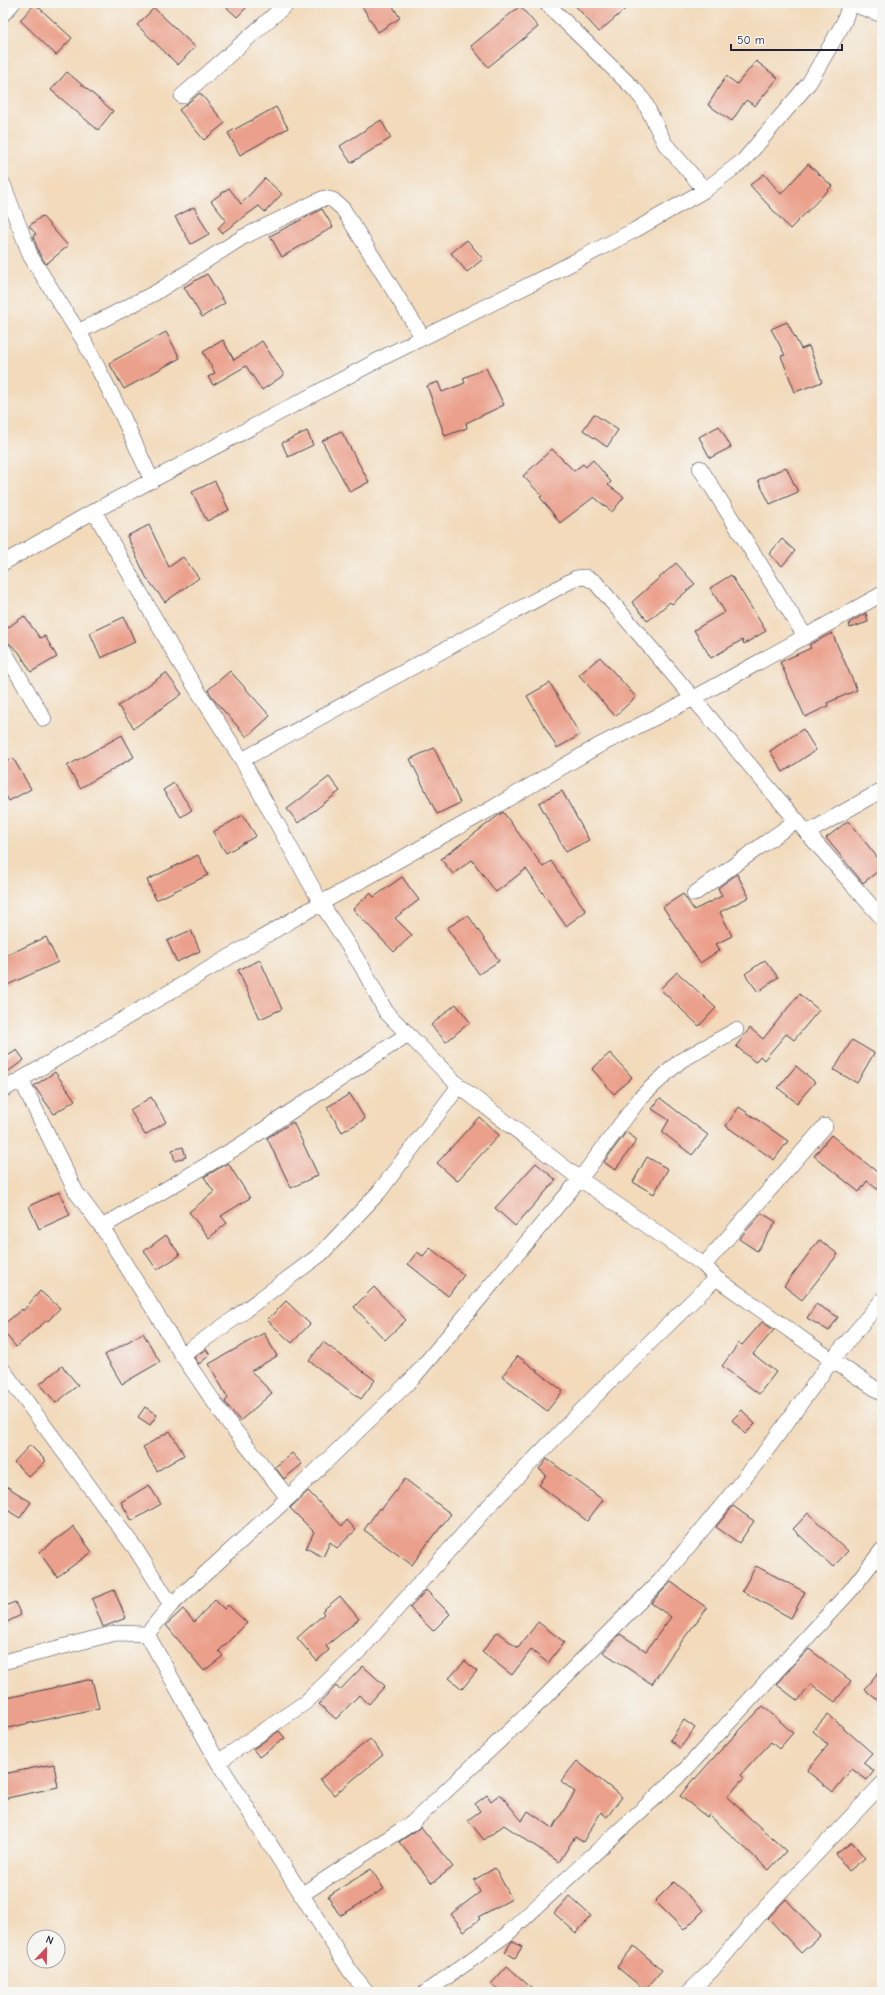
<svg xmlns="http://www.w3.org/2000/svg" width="885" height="1995" font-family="'Comic Neue',sans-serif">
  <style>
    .building { fill: #eba08c }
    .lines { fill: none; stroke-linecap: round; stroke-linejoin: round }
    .minor-casing { stroke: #413e4e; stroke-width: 16 }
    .minor { stroke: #fff; stroke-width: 15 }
  </style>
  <rect width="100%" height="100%" fill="#f6f6f2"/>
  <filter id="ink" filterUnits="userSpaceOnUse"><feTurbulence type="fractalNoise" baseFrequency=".025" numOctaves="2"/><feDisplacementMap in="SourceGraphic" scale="8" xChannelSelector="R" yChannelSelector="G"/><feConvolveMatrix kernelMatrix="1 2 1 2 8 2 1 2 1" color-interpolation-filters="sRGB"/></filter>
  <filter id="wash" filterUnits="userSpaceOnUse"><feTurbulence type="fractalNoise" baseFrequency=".012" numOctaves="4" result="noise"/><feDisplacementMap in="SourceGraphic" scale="16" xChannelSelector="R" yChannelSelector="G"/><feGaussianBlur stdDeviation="0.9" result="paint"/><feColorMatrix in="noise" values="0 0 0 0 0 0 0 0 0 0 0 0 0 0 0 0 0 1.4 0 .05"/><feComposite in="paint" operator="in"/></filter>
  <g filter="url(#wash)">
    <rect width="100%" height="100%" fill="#f2dabb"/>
    <g id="blocks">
      <path class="building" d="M 222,3 L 251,3 L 237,17 Z
        M 360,3 L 391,3 L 400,18 L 378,32 Z
        M 573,3 L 632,3 L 599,32 Z
        M 35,4 L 72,38 L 56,55 L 20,20 Z
        M 520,6 L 538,27 L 488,67 L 471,46 Z
        M 154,8 L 195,47 L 178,65 L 137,25 Z
        M 756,61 L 778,78 L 755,106 L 746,100 L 732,121 L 708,105 L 726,76 L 737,84 Z
        M 67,72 L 113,111 L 98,130 L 51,90 Z
        M 200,93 L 225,123 L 204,140 L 179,110 Z
        M 276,107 L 288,128 L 240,155 L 228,133 Z
        M 381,120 L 391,138 L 351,163 L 340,146 Z
        M 808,164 L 832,186 L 790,229 L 750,185 L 764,174 L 781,194 Z
        M 265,178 L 282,194 L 265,212 L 259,206 L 222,233 L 218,228 L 226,220 L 211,201 L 229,188 L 241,204 Z
        M 194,207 L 209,234 L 191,244 L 175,217 Z
        M 322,209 L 333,227 L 282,257 L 270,236 Z
        M 42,216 L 68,246 L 46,264 L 39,253 L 33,236 L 36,234 L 29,226 Z
        M 467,240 L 483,259 L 467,272 L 451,253 Z
        M 207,274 L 225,303 L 202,317 L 184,287 Z
        M 787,322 L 801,349 L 809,346 L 822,382 L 795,392 L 781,356 L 785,355 L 771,329 Z
        M 166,332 L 180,358 L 124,389 L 109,363 Z
        M 223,340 L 234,360 L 262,341 L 284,375 L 262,390 L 246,366 L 213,385 L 208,377 L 215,373 L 203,352 Z
        M 486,368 L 504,405 L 466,423 L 467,428 L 445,436 L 427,386 L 438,382 L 442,392 L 465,383 L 463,378 Z
        M 594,414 L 618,430 L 607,447 L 583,430 Z
        M 719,426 L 731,447 L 710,458 L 699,437 Z
        M 307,431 L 313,445 L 288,457 L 282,443 Z
        M 341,431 L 369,482 L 350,492 L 322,441 Z
        M 552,449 L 574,471 L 583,464 L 586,467 L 593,460 L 611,482 L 608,485 L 624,497 L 612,512 L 594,497 L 560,523 L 540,497 L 542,496 L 523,476 Z
        M 786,467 L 798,492 L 770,504 L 758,480 Z
        M 215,481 L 229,510 L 207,521 L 192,492 Z
        M 149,525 L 169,567 L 183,557 L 199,578 L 165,602 L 146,577 L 127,536 Z
        M 782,539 L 795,551 L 782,566 L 769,554 Z
        M 676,563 L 695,584 L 672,604 L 670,602 L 648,621 L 632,602 Z
        M 731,575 L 766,631 L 744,644 L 742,640 L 711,658 L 694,630 L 725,612 L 710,588 Z
        M 866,613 L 868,622 L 850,628 L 849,623 Z
        M 24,616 L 40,638 L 45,636 L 57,657 L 31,672 L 19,652 L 3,638 L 3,631 Z
        M 124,617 L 135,642 L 101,658 L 90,633 Z
        M 832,633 L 857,690 L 827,703 L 828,706 L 805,717 L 780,662 L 811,648 L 809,645 Z
        M 600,657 L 636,697 L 615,716 L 579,675 Z
        M 230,671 L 270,716 L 247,737 L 215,701 L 208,690 Z
        M 166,673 L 182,694 L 134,728 L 118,706 Z
        M 550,683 L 580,735 L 557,748 L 527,696 Z
        M 803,729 L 816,750 L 783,772 L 770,751 Z
        M 122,735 L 134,757 L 80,788 L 67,766 Z
        M 434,748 L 460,803 L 437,814 L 410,759 Z
        M 13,758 L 31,789 L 9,801 L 3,790 L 3,764 Z
        M 329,777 L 340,791 L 298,823 L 287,809 Z
        M 174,783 L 192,810 L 181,817 L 163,790 Z
        M 562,791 L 589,840 L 566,852 L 539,803 Z
        M 503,812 L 543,867 L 551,861 L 586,911 L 566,926 L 526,869 L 496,892 L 472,860 L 453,874 L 441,859 Z
        M 243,815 L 256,836 L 226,853 L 213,832 Z
        M 848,821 L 882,863 L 882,868 L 863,883 L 826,838 Z
        M 198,855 L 208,875 L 156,900 L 147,880 Z
        M 737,874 L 749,897 L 720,912 L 732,936 L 716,944 L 720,950 L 700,963 L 663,907 L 683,894 L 694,910 L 722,896 L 718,888 Z
        M 402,877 L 419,900 L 395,918 L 412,935 L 394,952 L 353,909 L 370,893 L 374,897 Z
        M 468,915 L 499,961 L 479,974 L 447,928 Z
        M 191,930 L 200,951 L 177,962 L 167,941 Z
        M 46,937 L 58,962 L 3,987 L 3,957 Z
        M 260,960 L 282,1009 L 260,1019 L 238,970 Z
        M 765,960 L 778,977 L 758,992 L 745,974 Z
        M 677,972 L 716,1008 L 699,1026 L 660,989 Z
        M 799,994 L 819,1010 L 794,1040 L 786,1034 L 764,1060 L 760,1056 L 755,1062 L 736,1046 L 750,1028 L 763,1039 Z
        M 456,1004 L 470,1022 L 446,1042 L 431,1025 Z
        M 852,1040 L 874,1053 L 857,1083 L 834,1070 Z
        M 17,1050 L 24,1060 L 3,1075 L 3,1059 Z
        M 610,1053 L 632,1077 L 614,1094 L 592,1069 Z
        M 796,1066 L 815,1082 L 797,1103 L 778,1088 Z
        M 55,1072 L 75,1100 L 54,1114 L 34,1086 Z
        M 350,1094 L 365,1119 L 342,1132 L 327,1107 Z
        M 151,1097 L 166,1122 L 145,1135 L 130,1110 Z
        M 660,1098 L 708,1135 L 692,1155 L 662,1132 L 669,1120 L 652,1109 Z
        M 739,1107 L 788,1141 L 774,1160 L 726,1126 Z
        M 479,1117 L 499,1135 L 457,1181 L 437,1163 Z
        M 293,1122 L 318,1175 L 291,1188 L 267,1138 Z
        M 626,1132 L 637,1140 L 615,1170 L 604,1162 Z
        M 831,1135 L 882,1176 L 882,1193 L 867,1181 L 859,1192 L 814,1156 Z
        M 183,1147 L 186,1157 L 175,1161 L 172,1150 Z
        M 647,1157 L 668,1169 L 654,1194 L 633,1182 Z
        M 228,1163 L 250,1198 L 221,1216 L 227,1223 L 209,1238 L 189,1212 L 214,1192 L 204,1177 Z
        M 536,1163 L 556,1180 L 515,1226 L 495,1208 Z
        M 59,1192 L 70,1215 L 39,1229 L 29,1206 Z
        M 762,1213 L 776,1222 L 757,1251 L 739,1239 Z
        M 166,1235 L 180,1255 L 157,1270 L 144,1251 Z
        M 819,1240 L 838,1254 L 802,1300 L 784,1286 Z
        M 430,1248 L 464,1275 L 448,1296 L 408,1264 L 417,1252 L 423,1256 Z
        M 374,1287 L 406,1320 L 385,1340 L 354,1307 Z
        M 40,1291 L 60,1308 L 48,1321 L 47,1320 L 16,1347 L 3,1331 L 3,1325 L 22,1309 L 23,1311 Z
        M 286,1301 L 310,1324 L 292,1343 L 267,1320 Z
        M 816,1304 L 838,1317 L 829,1331 L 807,1318 Z
        M 762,1322 L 774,1330 L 753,1354 L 776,1372 L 759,1394 L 722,1366 L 739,1343 L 742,1345 Z
        M 143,1333 L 160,1362 L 122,1384 L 105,1355 Z
        M 264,1333 L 277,1356 L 251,1371 L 272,1393 L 240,1421 L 225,1402 L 228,1398 L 209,1364 Z
        M 323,1342 L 375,1380 L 361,1399 L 309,1361 Z
        M 206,1349 L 210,1355 L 199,1364 L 194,1357 Z
        M 518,1356 L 563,1391 L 547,1411 L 502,1376 Z
        M 62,1366 L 78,1385 L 56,1403 L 40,1384 Z
        M 145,1407 L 157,1415 L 150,1425 L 138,1417 Z
        M 742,1410 L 755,1424 L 745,1434 L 732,1420 Z
        M 170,1431 L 184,1455 L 157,1471 L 143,1447 Z
        M 30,1445 L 46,1461 L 29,1477 L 14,1462 Z
        M 292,1453 L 302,1464 L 284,1479 L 275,1467 Z
        M 547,1459 L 603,1500 L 587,1521 L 539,1485 L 546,1475 L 539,1469 Z
        M 405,1479 L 451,1514 L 436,1533 L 435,1533 L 412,1565 L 364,1530 L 379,1508 L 381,1510 Z
        M 3,1484 L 31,1502 L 20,1518 L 10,1512 L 3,1501 Z
        M 149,1485 L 161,1504 L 132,1521 L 121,1502 Z
        M 308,1491 L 342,1526 L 347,1520 L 356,1530 L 337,1548 L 330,1542 L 323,1557 L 306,1548 L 314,1532 L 290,1508 Z
        M 733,1506 L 754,1521 L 739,1543 L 716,1527 Z
        M 808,1513 L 848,1551 L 833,1567 L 793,1529 Z
        M 73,1526 L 92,1552 L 57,1577 L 39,1552 L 69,1530 Z
        M 756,1566 L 805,1592 L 791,1618 L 742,1591 Z
        M 671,1582 L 707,1608 L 672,1654 L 652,1684 L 603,1652 L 620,1634 L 646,1651 L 671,1617 L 651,1603 Z
        M 114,1590 L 126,1618 L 103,1627 L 92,1599 Z
        M 426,1590 L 450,1614 L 433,1631 L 410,1608 Z
        M 340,1596 L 359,1619 L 326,1646 L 329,1650 L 317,1661 L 297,1638 L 324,1614 L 322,1611 Z
        M 215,1600 L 224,1609 L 228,1605 L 247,1623 L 219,1651 L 223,1656 L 204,1671 L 166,1625 L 183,1609 L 194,1622 Z
        M 15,1602 L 21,1615 L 3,1624 L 3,1607 Z
        M 538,1622 L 564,1642 L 548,1663 L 531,1650 L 512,1675 L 482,1652 L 497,1632 L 518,1648 Z
        M 809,1649 L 851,1681 L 835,1702 L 811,1684 L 798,1701 L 776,1684 Z
        M 465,1661 L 477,1671 L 462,1689 L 449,1678 Z
        M 363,1666 L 385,1686 L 369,1704 L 359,1695 L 336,1719 L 319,1704 L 336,1686 L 340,1690 Z
        M 882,1668 L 882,1704 L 864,1689 Z
        M 92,1679 L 99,1708 L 3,1729 L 3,1699 Z
        M 763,1706 L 793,1733 L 779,1749 L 771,1742 L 741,1775 L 744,1778 L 727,1797 L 786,1851 L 769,1870 L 709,1815 L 707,1817 L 680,1796 L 694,1778 L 695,1779 L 717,1754 Z
        M 828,1714 L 872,1753 L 863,1763 L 874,1771 L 867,1780 L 852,1769 L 833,1792 L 807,1771 L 828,1745 L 813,1731 Z
        M 684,1720 L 695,1728 L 680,1748 L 670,1740 Z
        M 279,1731 L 285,1738 L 259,1757 L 253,1749 Z
        M 370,1739 L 383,1755 L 334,1795 L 320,1779 Z
        M 577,1761 L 622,1797 L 607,1817 L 601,1812 L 583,1842 L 575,1837 L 559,1862 L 504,1825 L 484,1840 L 468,1820 L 480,1811 L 475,1804 L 487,1795 L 491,1801 L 500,1794 L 522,1821 L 528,1811 L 553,1828 L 575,1792 L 561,1781 Z
        M 54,1764 L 58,1787 L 3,1799 L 3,1774 Z
        M 421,1827 L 453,1867 L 432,1883 L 399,1842 Z
        M 852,1842 L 865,1858 L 849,1871 L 836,1854 Z
        M 495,1868 L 512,1899 L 478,1917 L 480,1919 L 464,1931 L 451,1914 L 480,1892 L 474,1880 Z
        M 371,1869 L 384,1889 L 340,1916 L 328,1896 Z
        M 674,1882 L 704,1910 L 684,1930 L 655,1901 Z
        M 569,1896 L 591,1916 L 576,1933 L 554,1913 Z
        M 786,1899 L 820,1936 L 801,1953 L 768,1918 Z
        M 512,1941 L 522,1947 L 515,1958 L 505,1952 Z
        M 634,1946 L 662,1970 L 645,1990 L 617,1967 Z
        M 507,1966 L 536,1992 L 500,1992 L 491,1984 Z"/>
    </g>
  </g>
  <g filter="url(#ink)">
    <use href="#blocks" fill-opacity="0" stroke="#413e4e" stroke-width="1"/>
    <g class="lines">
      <defs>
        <path id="minor" d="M 546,3 L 635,90 L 644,101 L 665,144 L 705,190
          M 850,3 L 882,15
          M 3,14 L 13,3
          M 236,49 L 182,96 L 288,3
          M 3,184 L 31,257 L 84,341 L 122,415 L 152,481
          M 78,332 L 155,293 L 243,237 L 324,198 L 333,200 L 343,209 L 423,338
          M 700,468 L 805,636
          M 94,511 L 180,663 L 242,760 L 321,903 L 362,967 L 386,1012 L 459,1086 L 580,1179 L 704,1265 L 716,1278 L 832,1360 L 882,1393
          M 3,563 L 94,511 L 386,356 L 545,277 L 635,230 L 705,190 L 744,160 L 809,83 L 844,22 L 850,3
          M 3,649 L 44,719
          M 242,760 L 576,578 L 585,577 L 595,582 L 807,833 L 882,918
          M 807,833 L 882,790
          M 694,894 L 797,820
          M 21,1080 L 76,1192 L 102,1227 L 182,1355 L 225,1418 L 288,1498
          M 3,1090 L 321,903 L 489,810 L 598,746 L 694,698 L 882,594
          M 102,1227 L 239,1146 L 408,1034
          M 704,1265 L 825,1126
          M 237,1316 L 321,1254 L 379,1192 L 459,1086
          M 182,1355 L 245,1311
          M 3,1370 L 135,1548 L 171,1605
          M 147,1634 L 171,1605 L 288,1498 L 413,1378 L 580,1179 L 641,1097 L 680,1061 L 736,1030
          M 147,1634 L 218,1762 L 350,1971 L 367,1992
          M 3,1662 L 116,1633 L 147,1634
          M 218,1762 L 306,1702 L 362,1648 L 483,1512 L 606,1385 L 716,1278
          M 301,1895 L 412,1823 L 532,1710 L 660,1581 L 760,1459 L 832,1360 L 882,1300
          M 426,1992 L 506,1935 L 684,1771 L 850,1591 L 882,1550
          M 689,1992 L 711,1971 L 766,1907 L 882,1784"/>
      </defs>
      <use href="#minor" class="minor-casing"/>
      <use href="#minor" class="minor"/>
    </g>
  </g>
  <rect width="885" height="1995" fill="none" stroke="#f6f6f2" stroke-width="16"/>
  <g transform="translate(46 1949) rotate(22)"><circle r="19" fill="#f6f6f2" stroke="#a1a1a9"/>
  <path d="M0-3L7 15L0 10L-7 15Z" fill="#d1495b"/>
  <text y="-6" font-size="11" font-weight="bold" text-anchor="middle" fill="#22223b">N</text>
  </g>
  <path d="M731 44v6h111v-6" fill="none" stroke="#22223b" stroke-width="2"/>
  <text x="737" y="44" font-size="12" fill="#22223b" stroke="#f6f6f2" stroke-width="3" paint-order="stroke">50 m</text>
</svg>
